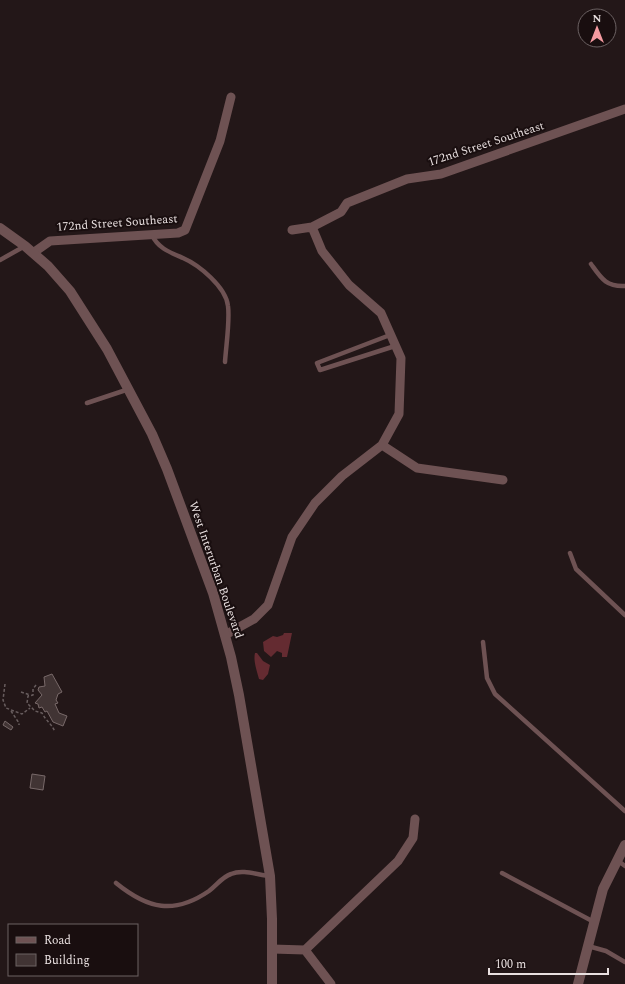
<svg xmlns="http://www.w3.org/2000/svg" width="625" height="984" font-family="Spectral,serif">
  <style>
    .water { fill: #642b31 }
    .building { fill: #413434; stroke: #786969 }
    .lines { fill: none; stroke-linecap: round; stroke-linejoin: round }
    .path { stroke: #685d5e; stroke-width: 1.5; stroke-dasharray: 3 2; stroke-linecap: butt }
    .service { stroke: #6e5253; stroke-width: 4.5 }
    .minor { stroke: #6e5253; stroke-width: 9 }
    .tertiary { stroke: #6e5253; stroke-width: 10 }
    .labels { text-anchor: middle; dominant-baseline: central; stroke-width: 4; stroke-linejoin: round; paint-order: stroke }
    .street-label { font-size: 12px; fill: #e9e0e0; stroke: #190e0f }
  </style>
  <rect width="100%" height="100%" fill="#231718"/>
  <path class="water" d="M 284,633 L 292,633 L 287,657 L 282,657 L 282,653 L 277,651 L 271,657 L 264,651 L 263,642 L 273,636 L 277,637 L 283,635 Z
    M 255,653 L 257,653 L 263,661 L 270,665 L 268,674 L 263,680 L 259,679 C 257,671 253,661 255,653 Z"/>
  <path class="building" d="M 52,674 L 62,692 L 58,694 L 56,700 L 58,703 L 55,704 L 59,713 L 67,716 L 63,726 L 53,722 L 47,711 L 45,712 L 42,707 L 39,708 L 38,704 L 35,703 L 42,695 L 38,690 L 39,687 L 45,686 L 44,677 Z
    M 5,721 L 13,727 L 11,730 L 3,725 Z
    M 32,774 L 45,776 L 43,790 L 30,788 Z"/>
  <g class="lines">
    <path class="path" d="M 5,684 L 3,700 L 6,708 L 22,714 L 30,708
      M 36,685 L 33,689 L 33,695 L 28,696 L 27,703 L 35,711 L 42,713 C 46,721 52,724 55,732
      M 21,692 L 30,695
      M 11,711 L 19,723 L 19,725"/>
    <path class="service" d="M 152,235 C 158,248 169,252 183,258 C 199,265 226,287 228,306 C 230,321 226,346 225,362
      M 0,260 L 25,246
      M 591,264 C 601,278 606,287 625,286
      M 390,335 L 317,363 L 320,370 L 395,346
      M 87,403 L 129,389
      M 570,553 L 576,569 L 625,615
      M 483,642 L 487,678 L 495,694 L 625,811
      M 617,860 L 625,866
      M 502,873 L 594,922
      M 116,883 C 148,909 174,915 209,891 C 217,885 222,877 231,874 C 243,869 258,875 270,876
      M 588,946 L 606,951 L 625,962"/>
    <path class="minor" d="M 292,230 L 312,227 L 341,212 L 347,203 L 407,179 L 441,174 L 625,109
      M 33,253 L 50,241 L 178,233 L 185,230 L 220,141 L 231,97
      M 382,445 L 417,468 L 503,480
      M 225,635 L 254,619 L 268,605 L 292,537 L 315,503 L 342,476 L 382,445 L 399,414 L 401,358 L 381,313 L 349,285 L 322,251 L 312,227
      M 272,949 L 305,950 L 331,984
      M 305,950 L 398,861 L 413,838 L 415,819"/>
    <path class="tertiary" d="M 0,228 L 25,246 L 48,266 L 70,291 L 107,349 L 152,434 L 167,469 L 213,593 L 231,657 L 239,695 L 270,876 L 272,919 L 272,984
      M 578,984 L 603,889 L 625,845"/>
  </g>
  <g class="labels">
    <g class="street-label">
      <text transform="translate(486 144) rotate(-18)">172nd Street Southeast</text>
      <text transform="translate(117 223) rotate(-4)">172nd Street Southeast</text>
      <text transform="translate(216 570) rotate(71)">West Interurban Boulevard</text>
    </g>
  </g>
  <rect x="8" y="924" width="130" height="52" fill="#190e0f" stroke="#6c6263"/>
  <rect x="16" y="937" width="20" height="6" fill="#6e5253" stroke="#6c6263"/>
  <text x="44" y="944" font-size="12" fill="#e9e0e0">Road</text>
  <rect x="16" y="954" width="20" height="12" fill="#413434" stroke="#6c6263"/>
  <text x="44" y="964" font-size="12" fill="#e9e0e0">Building</text>
  <g transform="translate(597 28)"><circle r="19" fill="#190e0f" stroke="#6c6263"/>
  <path d="M0-3L7 15L0 10L-7 15Z" fill="#f49aa0"/>
  <text y="-6" font-size="11" font-weight="bold" text-anchor="middle" fill="#e9e0e0">N</text>
  </g>
  <path d="M489 968v6h119v-6" fill="none" stroke="#e9e0e0" stroke-width="2"/>
  <text x="495" y="968" font-size="12" fill="#e9e0e0" stroke="#190e0f" stroke-width="3" paint-order="stroke">100 m</text>
</svg>
